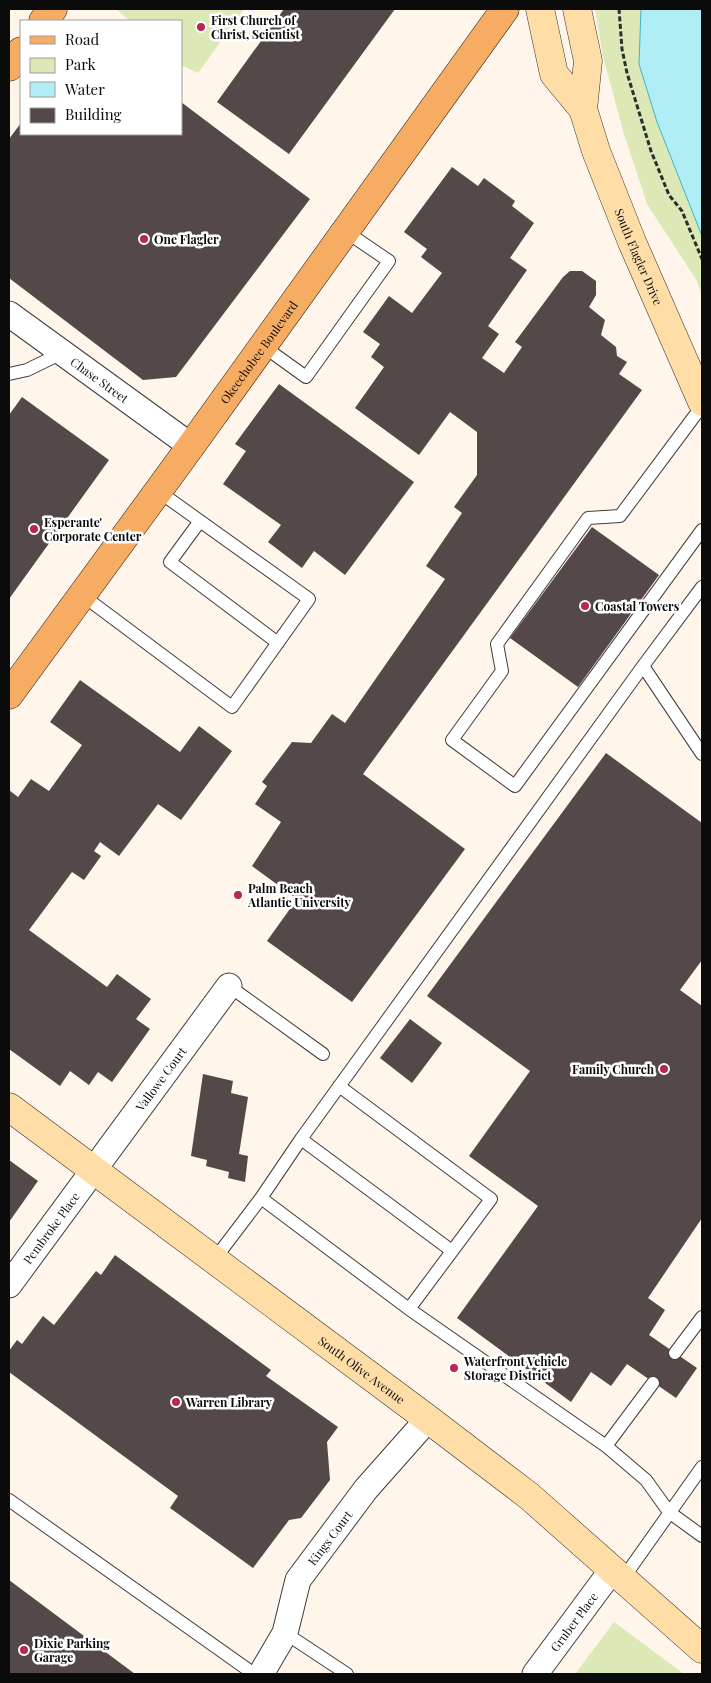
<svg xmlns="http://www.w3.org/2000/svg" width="711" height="1683" font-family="'Playfair Display',serif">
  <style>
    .green { fill: #dce8b5 }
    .water { fill: #b0edf5; stroke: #38b6cb }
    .building { fill: #544948 }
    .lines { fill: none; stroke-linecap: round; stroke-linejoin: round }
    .lane-casing { stroke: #3e3e3e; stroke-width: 14 }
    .street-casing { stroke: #3e3e3e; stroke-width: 27 }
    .secondary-casing { stroke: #2d2d2d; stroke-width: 29 }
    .primary-casing { stroke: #1c1c1c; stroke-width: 29 }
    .path { stroke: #2d2d2d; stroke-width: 3; stroke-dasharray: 5 2.5; stroke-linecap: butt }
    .lane { stroke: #fff; stroke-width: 12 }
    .street { stroke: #fff; stroke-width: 25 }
    .secondary { stroke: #fedda6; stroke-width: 28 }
    .primary { stroke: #f6ac62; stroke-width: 28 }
    .poi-dot { fill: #b82653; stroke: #fff; stroke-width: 2 }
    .labels { text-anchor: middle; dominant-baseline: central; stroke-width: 5; stroke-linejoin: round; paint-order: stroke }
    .poi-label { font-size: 12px; font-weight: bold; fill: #0b0b0b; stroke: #fff; text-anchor: start }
    .street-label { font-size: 12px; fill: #0b0b0b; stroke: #fff }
  </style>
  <rect width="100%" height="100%" fill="#fff5ea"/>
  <path class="green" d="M 116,9 L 244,9 L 198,73 L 181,65 L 181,21 L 130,21 Z
    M 595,9 L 641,9 L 639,64 L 657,122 L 702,236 L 702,295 L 697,281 L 647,204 L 623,131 L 603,56 Z
    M 614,1622 L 684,1674 L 575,1674 Z"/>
  <path class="water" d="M 641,9 L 702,9 L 702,236 L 657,122 L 639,64 Z"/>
  <path class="building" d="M 284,9 L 395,9 L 289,154 L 217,102 Z
    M 181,102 L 310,199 L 176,377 L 143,380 L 9,278 L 9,139 L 21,123 L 21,134 L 181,134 Z
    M 452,167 L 478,186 L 484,178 L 515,201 L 512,206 L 534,223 L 510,258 L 527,270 L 488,326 L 499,334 L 482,358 L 504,373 L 522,347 L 515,342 L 563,277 L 570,271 L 582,271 L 596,281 L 596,295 L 589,307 L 605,320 L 601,335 L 616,347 L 617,356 L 627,362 L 619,374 L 642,390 L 363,774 L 465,849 L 352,1002 L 267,941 L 297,899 L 252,866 L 281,822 L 255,804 L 267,786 L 262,782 L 292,742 L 311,743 L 332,714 L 345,723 L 445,579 L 426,566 L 462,513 L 454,507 L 477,475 L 477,432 L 450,412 L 419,455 L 355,408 L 384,367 L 371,357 L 380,344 L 363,332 L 389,296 L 412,313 L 442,273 L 421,257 L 427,249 L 404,232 Z
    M 279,384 L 414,482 L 345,575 L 314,551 L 302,568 L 268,542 L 281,525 L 223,484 L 246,451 L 235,444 Z
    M 22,397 L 109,460 L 9,599 L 9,415 Z
    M 592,527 L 659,575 L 578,687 L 510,638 Z
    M 80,680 L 180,752 L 199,726 L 232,751 L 181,820 L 158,804 L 119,856 L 100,842 L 94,851 L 101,856 L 84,880 L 72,872 L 29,930 L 107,987 L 117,974 L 151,999 L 136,1019 L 150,1029 L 112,1082 L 98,1072 L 89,1085 L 70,1071 L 60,1086 L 9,1049 L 9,790 L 18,797 L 31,779 L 49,791 L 82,745 L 50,722 Z
    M 606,753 L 702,823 L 702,960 L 680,990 L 702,1006 L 702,1218 L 648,1298 L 665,1310 L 649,1335 L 697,1368 L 676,1398 L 627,1364 L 611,1386 L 591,1372 L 571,1402 L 457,1318 L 538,1206 L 469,1156 L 530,1071 L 427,996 Z
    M 410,1019 L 442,1043 L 412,1083 L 380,1058 Z
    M 203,1074 L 233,1081 L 231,1093 L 248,1097 L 239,1154 L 248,1156 L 245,1182 L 228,1178 L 229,1172 L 206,1166 L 207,1160 L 191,1156 Z
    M 9,1160 L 38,1181 L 9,1222 Z
    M 115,1255 L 271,1370 L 266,1376 L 338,1427 L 327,1442 L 330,1480 L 301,1518 L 289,1520 L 253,1568 L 170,1508 L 178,1496 L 9,1372 L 9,1351 L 17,1340 L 22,1344 L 43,1316 L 54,1325 L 96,1271 L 101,1275 Z
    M 9,1580 L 135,1674 L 9,1674 Z"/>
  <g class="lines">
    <defs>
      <path id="lane" d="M 263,346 L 306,377 L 389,261 L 345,231
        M 9,374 L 27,370 L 62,353
        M 702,406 L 620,516 L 588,518 L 497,644 L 502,671 L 452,740 L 515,786 L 702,530
        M 200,521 L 170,562 L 278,643
        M 82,595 L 232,707 L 309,599 L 158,491
        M 643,666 L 702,754
        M 229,986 L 323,1054
        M 301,1139 L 452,1251
        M 261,1198 L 409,1309 L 491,1199 L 339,1086
        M 214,1260 L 261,1198 L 301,1139 L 643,666 L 702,587
        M 409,1309 L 606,1446 L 646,1480 L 669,1512 L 702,1536
        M 675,1353 L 702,1317
        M 606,1446 L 653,1383
        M 9,1500 L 254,1674
        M 622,1580 L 702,1467
        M 285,1633 L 347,1674"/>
      <g id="street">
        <path id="s1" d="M 9,314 L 191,446"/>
        <path id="s2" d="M 9,1285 L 229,986"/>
        <path id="s3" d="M 261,1674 L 285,1633 L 298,1580 L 366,1489 L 428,1419"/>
        <path id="s4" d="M 535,1674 L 612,1570"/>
      </g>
      <g id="secondary">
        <path id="s5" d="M 540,9 L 554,74 L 583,109 L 596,151 L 632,242 L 702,402"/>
        <path d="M 577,9 L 588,61 L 583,109"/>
        <path id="s6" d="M 9,1107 L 428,1419 L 529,1496 L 702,1649"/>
      </g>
      <g id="primary">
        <path d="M 43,21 L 53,9"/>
        <path d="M 9,67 L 21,51"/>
        <path id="s7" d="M 9,695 L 191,446 L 505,9"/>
      </g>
    </defs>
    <use href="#lane" class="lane-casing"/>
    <use href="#street" class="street-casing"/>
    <use href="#secondary" class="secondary-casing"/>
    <use href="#primary" class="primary-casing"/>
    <path class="path" d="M 619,9 L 622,49 L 627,73 L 651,151 L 669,195 L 682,211 L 702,259"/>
    <use href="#lane" class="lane"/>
    <use href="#street" class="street"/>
    <use href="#secondary" class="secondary"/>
    <use href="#primary" class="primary"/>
  </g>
  <g class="poi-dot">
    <circle cx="201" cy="27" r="5"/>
    <circle cx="144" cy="239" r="5"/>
    <circle cx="34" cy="529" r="5"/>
    <circle cx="585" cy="606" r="5"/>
    <circle cx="238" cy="895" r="5"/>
    <circle cx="664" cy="1069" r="5"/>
    <circle cx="454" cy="1368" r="5"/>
    <circle cx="176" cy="1402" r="5"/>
    <circle cx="24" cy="1650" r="5"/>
  </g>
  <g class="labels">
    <g class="poi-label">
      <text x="211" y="20">First Church of<tspan x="211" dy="14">Christ, Scientist</tspan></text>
      <text x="154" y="239">One Flagler</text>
      <text x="44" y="522">Esperante'<tspan x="44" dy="14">Corporate Center</tspan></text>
      <text x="595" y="606">Coastal Towers</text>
      <text x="248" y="888">Palm Beach<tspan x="248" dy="14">Atlantic University</tspan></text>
      <text x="654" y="1069" text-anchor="end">Family Church</text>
      <text x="464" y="1361">Waterfront Vehicle<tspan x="464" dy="14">Storage District</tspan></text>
      <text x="186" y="1402">Warren Library</text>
      <text x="34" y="1643">Dixie Parking<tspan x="34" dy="14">Garage</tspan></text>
    </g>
    <g class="street-label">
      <text stroke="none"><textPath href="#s5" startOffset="270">South Flagler Drive</textPath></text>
      <text stroke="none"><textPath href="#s7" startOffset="424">Okeechobee Boulevard</textPath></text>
      <text stroke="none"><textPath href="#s1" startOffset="112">Chase Street</textPath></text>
      <text stroke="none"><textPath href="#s2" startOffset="256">Vallowe Court</textPath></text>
      <text stroke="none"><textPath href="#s2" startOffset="71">Pembroke Place</textPath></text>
      <text stroke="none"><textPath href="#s6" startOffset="440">South Olive Avenue</textPath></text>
      <text stroke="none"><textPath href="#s3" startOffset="155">Kings Court</textPath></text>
      <text stroke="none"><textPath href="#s4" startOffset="65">Gruber Place</textPath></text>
    </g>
  </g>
  <rect width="711" height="1683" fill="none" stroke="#0b0b0b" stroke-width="20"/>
  <rect x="20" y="20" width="162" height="115" fill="#ffffff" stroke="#9d9d9d"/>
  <rect x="30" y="36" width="25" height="8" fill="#f6ac62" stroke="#9d9d9d"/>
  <text x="65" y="45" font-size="15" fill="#0b0b0b">Road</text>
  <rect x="30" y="58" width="25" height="15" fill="#dce8b5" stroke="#9d9d9d"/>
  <text x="65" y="70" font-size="15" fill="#0b0b0b">Park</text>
  <rect x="30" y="82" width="25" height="15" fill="#b0edf5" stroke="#9d9d9d"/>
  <text x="65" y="95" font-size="15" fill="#0b0b0b">Water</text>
  <rect x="30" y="108" width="25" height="15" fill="#544948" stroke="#9d9d9d"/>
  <text x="65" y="120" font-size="15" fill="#0b0b0b">Building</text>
</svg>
